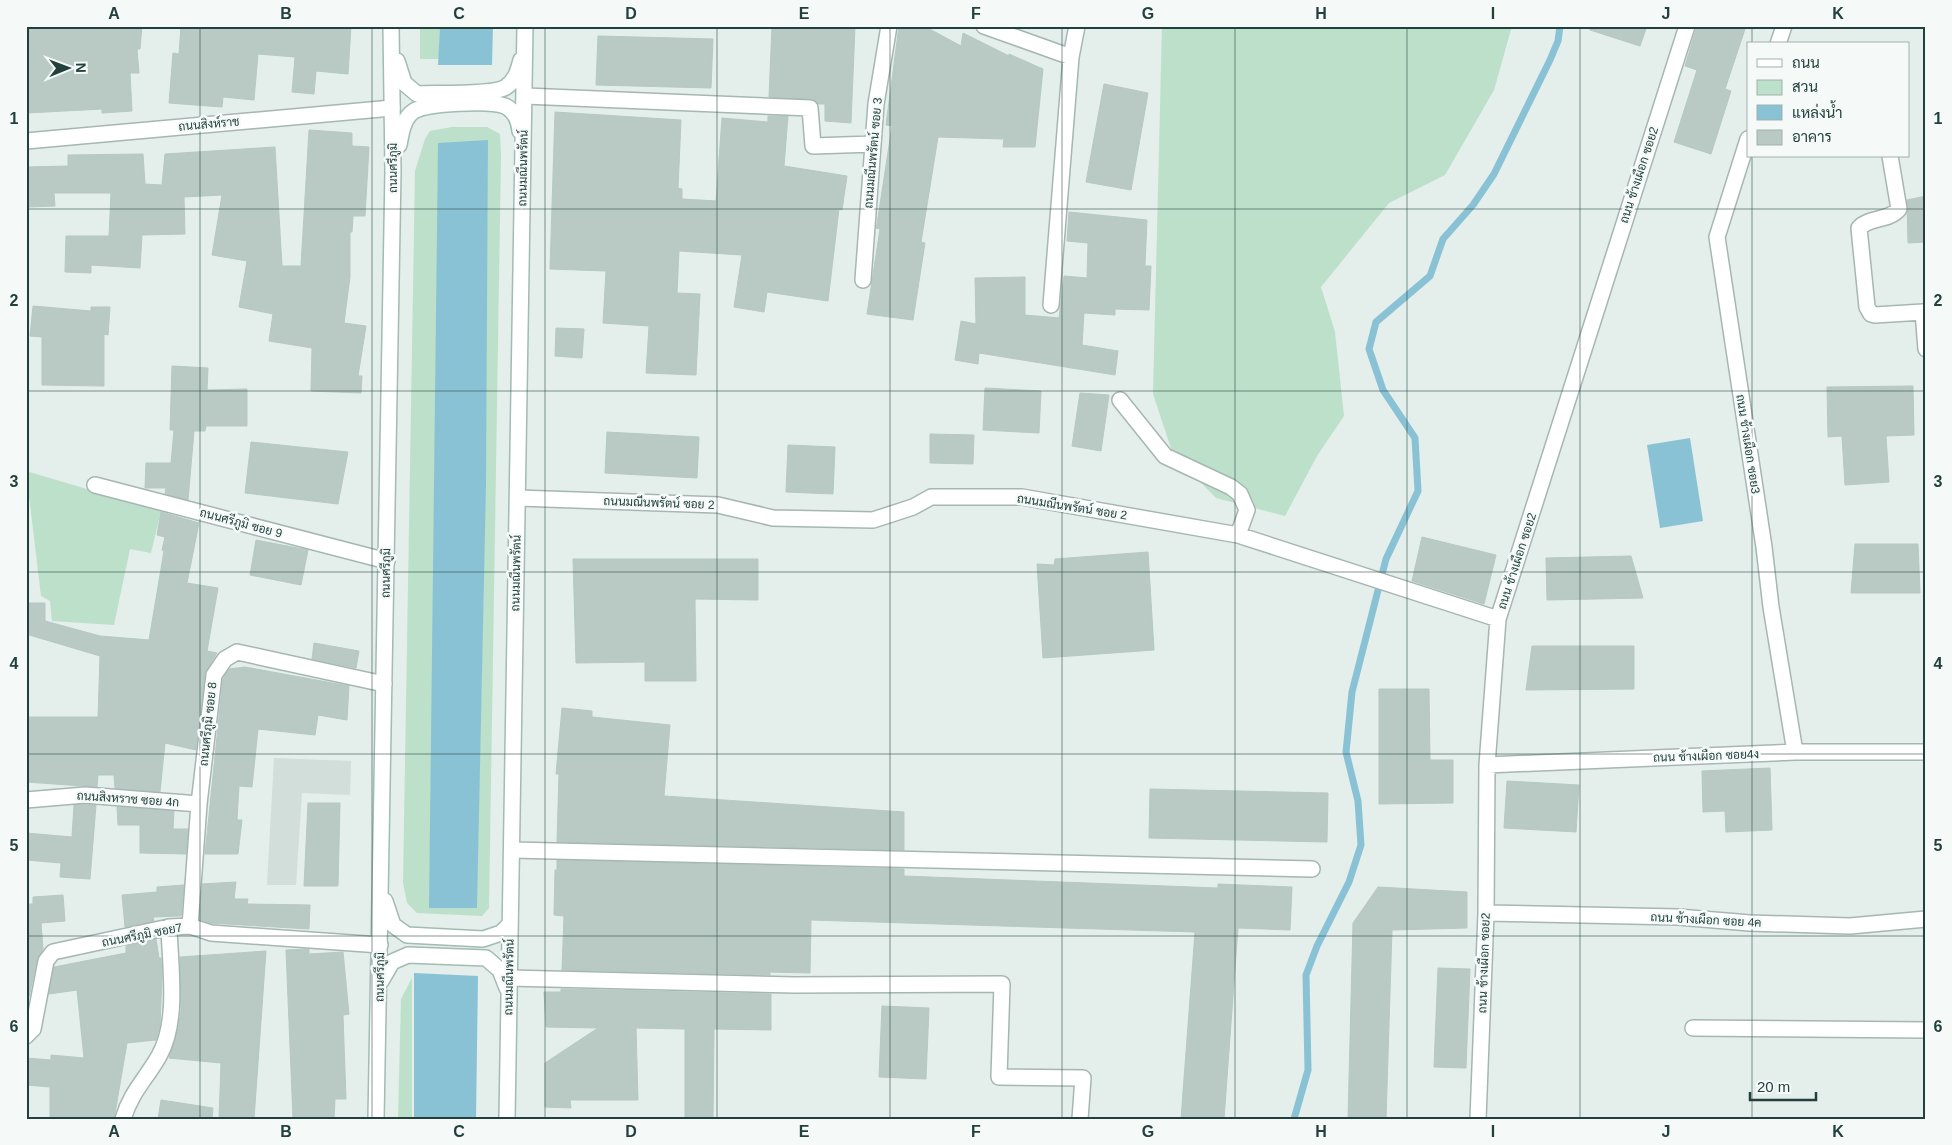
<svg xmlns="http://www.w3.org/2000/svg" width="1952" height="1145" font-family="Arial,Sarabun,sans-serif">
  <style>
    .built { fill: #d2deda }
    .green { fill: #bce0ca }
    .water { fill: #8ac2d5 }
    .lines { fill: none; stroke-linecap: round; stroke-linejoin: round }
    .stream { stroke: #8ac2d5; stroke-width: 7 }
    .building { fill: #b9c9c4; stroke: #b6c9c3 }
    .minor-casing { stroke: #a6b7b3; stroke-width: 18 }
    .tertiary-casing { stroke: #a6b7b3; stroke-width: 18 }
    .secondary-casing { stroke: #a2bbb4; stroke-width: 18 }
    .minor { stroke: #fff; stroke-width: 15 }
    .tertiary { stroke: #fff; stroke-width: 15 }
    .secondary { stroke: #fff; stroke-width: 15 }
    .grid { fill: none; stroke: #22413c; stroke-width: 1; stroke-opacity: 0.55 }
    .labels { text-anchor: middle; dominant-baseline: central; stroke-width: 5; stroke-linejoin: round; paint-order: stroke }
    .street-label { font-size: 12px; fill: #22413c; stroke: #f5faf8 }
    .neatline { fill: none; stroke: #22413c; stroke-width: 2 }
    .grid-label { font-size: 16px; text-anchor: middle; font-weight: bold; fill: #22413c }
  </style>
  <rect width="100%" height="100%" fill="#e4eeeb"/>
  <path class="built" d="M 274,758 L 351,761 L 350,795 L 302,793 L 296,885 L 267,885 Z"/>
  <path class="green" d="M 420,26 L 440,26 L 439,59 L 420,59 Z
    M 1162,26 L 1512,26 L 1494,90 L 1445,175 L 1389,203 L 1321,287 L 1335,332 L 1344,416 L 1317,456 L 1285,516 L 1216,498 L 1173,454 L 1153,394 Z
    M 452,127 L 487,127 L 500,134 L 501,154 L 489,908 L 482,916 L 417,913 L 407,903 L 403,882 L 415,171 L 425,139 L 430,131 Z
    M 26,471 L 161,511 L 151,553 L 130,549 L 114,625 L 52,621 L 50,601 L 41,596 Z
    M 412,978 L 412,1119 L 398,1119 L 401,999 Z"/>
  <path class="water" d="M 440,26 L 493,26 L 492,65 L 438,65 Z
    M 488,140 L 486,485 L 477,908 L 429,908 L 438,143 Z
    M 1690,438 L 1703,521 L 1660,528 L 1647,445 Z
    M 414,973 L 478,976 L 476,1119 L 414,1119 Z"/>
  <g class="lines">
    <path class="stream" d="M 1294,1119 L 1308,1070 L 1306,975 L 1317,946 L 1349,882 L 1361,845 L 1358,801 L 1346,752 L 1352,692 L 1386,559 L 1418,491 L 1415,438 L 1383,390 L 1369,349 L 1376,322 L 1430,276 L 1443,239 L 1473,205 L 1494,174 L 1550,60 L 1558,41 L 1560,26"/>
  </g>
  <path class="building" d="M 64,26 L 142,26 L 140,49 L 137,49 L 139,73 L 130,73 L 132,111 L 102,113 L 102,109 L 27,113 L 26,28 Z
    M 181,26 L 351,26 L 348,74 L 316,71 L 314,94 L 292,92 L 295,57 L 258,54 L 254,100 L 223,97 L 222,107 L 169,103 L 173,53 L 179,54 Z
    M 772,26 L 855,26 L 851,123 L 825,121 L 825,104 L 818,104 L 814,100 L 769,97 Z
    M 899,26 L 924,26 L 961,46 L 963,33 L 1009,56 L 1009,54 L 1043,69 L 1035,147 L 1003,147 L 1004,139 L 938,137 L 921,242 L 925,243 L 913,320 L 867,314 L 880,229 L 876,228 L 877,224 L 892,126 L 886,125 Z
    M 1590,26 L 1647,26 L 1640,46 L 1590,30 Z
    M 1697,26 L 1746,26 L 1725,89 L 1731,91 L 1711,154 L 1674,142 L 1697,70 L 1685,66 Z
    M 598,36 L 713,39 L 711,88 L 596,85 Z
    M 1104,84 L 1148,93 L 1131,190 L 1086,182 Z
    M 555,112 L 681,120 L 678,188 L 682,189 L 682,199 L 716,201 L 722,118 L 768,122 L 768,116 L 788,116 L 784,166 L 847,176 L 842,210 L 839,209 L 828,301 L 767,292 L 764,312 L 734,307 L 742,255 L 679,251 L 677,293 L 700,294 L 696,375 L 646,373 L 649,326 L 603,323 L 606,271 L 550,269 Z
    M 309,130 L 352,133 L 352,146 L 369,147 L 365,216 L 353,216 L 352,232 L 350,232 L 350,277 L 344,323 L 366,326 L 358,376 L 362,376 L 361,393 L 311,391 L 312,348 L 269,341 L 273,314 L 239,307 L 247,261 L 212,255 L 222,195 L 184,197 L 185,234 L 142,235 L 140,268 L 91,265 L 91,273 L 65,272 L 66,236 L 109,236 L 111,193 L 54,193 L 55,206 L 26,207 L 26,167 L 68,166 L 68,155 L 143,154 L 145,184 L 162,185 L 165,154 L 275,147 L 282,266 L 301,266 Z
    M 1926,196 L 1926,242 L 1908,243 L 1907,200 Z
    M 1069,212 L 1147,220 L 1145,266 L 1151,266 L 1149,310 L 1115,309 L 1115,315 L 1084,313 L 1082,345 L 1118,351 L 1115,375 L 979,353 L 978,364 L 955,360 L 961,321 L 976,324 L 975,278 L 1025,277 L 1025,315 L 1059,318 L 1064,276 L 1087,278 L 1088,243 L 1067,241 Z
    M 33,306 L 91,311 L 91,307 L 110,307 L 108,335 L 104,334 L 104,386 L 42,385 L 42,337 L 30,336 Z
    M 556,328 L 584,329 L 582,358 L 555,356 Z
    M 172,366 L 208,368 L 207,390 L 247,389 L 247,426 L 206,426 L 205,431 L 194,431 L 188,500 L 165,494 L 166,488 L 145,488 L 146,463 L 171,463 L 174,430 L 170,430 Z
    M 1913,386 L 1914,435 L 1886,436 L 1889,482 L 1845,485 L 1842,436 L 1828,437 L 1827,387 Z
    M 985,388 L 1041,391 L 1039,433 L 983,430 Z
    M 1080,393 L 1109,395 L 1101,451 L 1072,446 Z
    M 607,432 L 699,437 L 697,478 L 605,473 Z
    M 930,434 L 974,435 L 973,464 L 930,463 Z
    M 251,442 L 348,452 L 338,504 L 245,493 Z
    M 788,445 L 835,447 L 833,494 L 786,492 Z
    M 161,512 L 199,523 L 187,583 L 218,588 L 207,651 L 217,653 L 205,674 L 196,750 L 165,743 L 160,792 L 115,788 L 114,775 L 98,775 L 97,787 L 26,782 L 26,717 L 98,717 L 100,656 L 26,634 L 26,603 L 45,603 L 45,621 L 100,636 L 149,640 L 164,551 L 162,550 L 165,537 L 157,535 Z
    M 1422,537 L 1496,555 L 1484,604 L 1412,581 Z
    M 256,540 L 308,550 L 301,585 L 250,575 Z
    M 1855,544 L 1918,544 L 1920,593 L 1851,593 Z
    M 1148,552 L 1154,650 L 1043,658 L 1037,564 L 1054,565 L 1055,559 Z
    M 1631,556 L 1643,598 L 1547,600 L 1546,558 Z
    M 573,559 L 758,559 L 758,600 L 695,599 L 696,681 L 645,681 L 645,662 L 576,663 Z
    M 314,643 L 359,651 L 356,668 L 312,659 Z
    M 1532,646 L 1634,646 L 1634,689 L 1526,690 Z
    M 245,667 L 349,686 L 347,720 L 318,715 L 315,735 L 258,729 L 252,787 L 239,786 L 237,820 L 242,820 L 238,854 L 205,854 L 223,678 L 229,669 Z
    M 1379,689 L 1429,689 L 1430,760 L 1453,760 L 1453,803 L 1379,804 Z
    M 562,708 L 592,711 L 592,717 L 670,725 L 664,796 L 904,812 L 904,850 L 557,842 L 559,774 L 556,774 Z
    M 1770,768 L 1772,830 L 1726,832 L 1725,811 L 1703,812 L 1702,771 Z
    M 1507,781 L 1579,785 L 1576,832 L 1504,828 Z
    M 1150,789 L 1328,793 L 1327,842 L 1149,838 Z
    M 308,803 L 340,803 L 338,886 L 304,886 Z
    M 85,804 L 96,805 L 90,879 L 60,877 L 61,863 L 26,860 L 26,833 L 72,837 L 74,805 Z
    M 117,807 L 174,811 L 173,829 L 188,829 L 186,854 L 140,853 L 140,825 L 118,825 Z
    M 557,860 L 904,869 L 904,876 L 1218,888 L 1218,884 L 1292,887 L 1290,930 L 1238,928 L 1224,1119 L 1181,1119 L 1195,932 L 811,920 L 810,973 L 770,972 L 770,975 L 562,970 L 564,916 L 554,915 L 555,870 L 557,870 Z
    M 236,882 L 234,899 L 248,899 L 247,904 L 310,905 L 309,929 L 209,923 L 200,919 L 202,884 Z
    M 184,885 L 181,916 L 153,917 L 154,921 L 125,927 L 122,895 L 157,892 L 157,887 Z
    M 1378,887 L 1467,892 L 1467,928 L 1392,930 L 1386,1119 L 1348,1119 L 1353,923 Z
    M 63,895 L 65,921 L 41,923 L 43,949 L 37,959 L 29,997 L 26,998 L 26,904 L 33,904 L 33,897 Z
    M 156,939 L 159,958 L 161,958 L 162,976 L 160,1025 L 156,1040 L 127,1043 L 114,1119 L 50,1119 L 50,1087 L 26,1085 L 26,1058 L 51,1060 L 51,1055 L 84,1058 L 77,990 L 49,994 L 54,967 L 126,953 L 126,946 Z
    M 309,949 L 309,954 L 343,952 L 349,1014 L 343,1015 L 346,1099 L 335,1099 L 334,1119 L 293,1119 L 286,950 Z
    M 266,951 L 254,1119 L 219,1119 L 221,1063 L 169,1058 L 178,1029 L 181,1011 L 180,957 Z
    M 1438,968 L 1470,969 L 1466,1068 L 1434,1067 Z
    M 561,989 L 771,994 L 771,1030 L 714,1029 L 713,1119 L 685,1119 L 685,1029 L 636,1028 L 638,1100 L 570,1100 L 571,1108 L 545,1107 L 545,1063 L 598,1028 L 546,1027 L 544,992 L 561,992 Z
    M 882,1006 L 929,1008 L 926,1079 L 879,1077 Z
    M 161,1100 L 213,1108 L 212,1119 L 158,1119 Z"/>
  <g class="lines">
    <defs>
      <path id="minor" d="M 984,26 L 1071,57
        M 1778,44 L 1784,26
        M 525,96 L 810,108 L 813,146 L 873,144
        M 1748,139 L 1717,237 L 1764,547 L 1771,607 L 1795,752
        M 1890,156 L 1899,209 C 1889,221 1869,217 1859,228 L 1867,307 L 1871,314 L 1875,315 L 1923,312 L 1926,349
        M 863,280 L 876,104 L 889,26
        M 1051,305 L 1071,57 L 1077,26
        M 1120,400 L 1165,456 L 1231,487 L 1240,494 L 1247,510 L 1238,535
        M 95,485 L 387,561
        M 518,498 L 718,505 L 773,518 L 873,520 L 913,507 L 931,497 L 1022,497 L 1238,535 L 1498,619
        M 1487,765 L 1795,752 L 1926,752
        M 26,800 L 85,795 L 199,804
        M 1486,913 L 1678,917 L 1750,923 L 1850,926 L 1926,919
        M 190,926 L 199,804 L 214,675 L 225,659 L 237,652 L 384,684
        M 509,978 L 794,985 L 1002,984 L 999,1077 L 1083,1078 L 1080,1119
        M 1693,1028 L 1926,1030
        M 26,1036 L 33,1029 L 46,961 L 53,952 L 169,927 L 190,926 L 211,933 L 380,945
        M 123,1119 C 131,1092 146,1079 159,1056 C 179,1021 170,966 169,927
        M 1478,1119 L 1486,913 L 1487,765 L 1498,619 L 1687,26"/>
      <path id="tertiary" d="M 26,141 L 392,108
        M 512,850 L 1312,869"/>
      <path id="secondary" d="M 397,61 L 404,83 L 417,94 C 435,93 495,95 506,87 C 516,80 518,71 521,60
        M 399,145 C 401,134 403,118 414,111 C 427,103 490,100 505,106 C 515,111 519,121 520,131
        M 385,901 L 393,925 L 407,935 L 483,939 L 501,933 L 510,924
        M 381,981 L 392,962 L 408,955 L 486,958 L 500,970 L 507,988
        M 376,1119 L 393,171 L 391,26
        M 507,1119 L 525,26"/>
    </defs>
    <use href="#minor" class="minor-casing"/>
    <use href="#tertiary" class="tertiary-casing"/>
    <use href="#secondary" class="secondary-casing"/>
    <use href="#minor" class="minor"/>
    <use href="#tertiary" class="tertiary"/>
    <use href="#secondary" class="secondary"/>
  </g>
  <path class="grid" d="M 200,26 L 200,1119M 372,26 L 372,1119M 545,26 L 545,1119M 717,26 L 717,1119M 890,26 L 890,1119M 1062,26 L 1062,1119M 1235,26 L 1235,1119M 1407,26 L 1407,1119M 1580,26 L 1580,1119M 1752,26 L 1752,44M 1752,156 L 1752,1119M 26,209 L 1926,209M 26,391 L 1926,391M 26,572 L 1926,572M 26,754 L 1926,754M 26,936 L 1926,936"/>
  <g class="labels">
    <g class="street-label">
      <text transform="translate(209 124) rotate(-5)">ถนนสิงห์ราช</text>
      <text transform="translate(873 153) rotate(-85)">ถนนมณีนพรัตน์ ซอย 3</text>
      <text transform="translate(393 168) rotate(-90)">ถนนศรีภูมิ</text>
      <text transform="translate(523 168) rotate(-89)">ถนนมณีนพรัตน์</text>
      <text transform="translate(1639 175) rotate(-72)">ถนน ช้างเผือก ซอย2</text>
      <text transform="translate(1748 444) rotate(81)">ถนน ช้างเผือก ซอย3</text>
      <text transform="translate(659 503) rotate(2)">ถนนมณีนพรัตน์ ซอย 2</text>
      <text transform="translate(1072 507) rotate(9)">ถนนมณีนพรัตน์ ซอย 2</text>
      <text transform="translate(241 523) rotate(15)">ถนนศรีภูมิ ซอย 9</text>
      <text transform="translate(1517 561) rotate(-72)">ถนน ช้างเผือก ซอย2</text>
      <text transform="translate(386 573) rotate(-89)">ถนนศรีภูมิ</text>
      <text transform="translate(516 573) rotate(-89)">ถนนมณีนพรัตน์</text>
      <text transform="translate(208 724) rotate(-84)">ถนนศรีภูมิ ซอย 8</text>
      <text transform="translate(1706 756) rotate(-2)">ถนน ช้างเผือก ซอย4ง</text>
      <text transform="translate(128 799) rotate(4)">ถนนสิงหราช ซอย 4ก</text>
      <text transform="translate(1706 920) rotate(3)">ถนน ช้างเผือก ซอย 4ค</text>
      <text transform="translate(142 935) rotate(-11)">ถนนศรีภูมิ ซอย7</text>
      <text transform="translate(1484 963) rotate(-88)">ถนน ช้างเผือก ซอย2</text>
      <text transform="translate(380 977) rotate(-89)">ถนนศรีภูมิ</text>
      <text transform="translate(509 977) rotate(-89)">ถนนมณีนพรัตน์</text>
    </g>
  </g>
  <rect width="1952" height="1145" fill="none" stroke="#f5faf8" stroke-width="55"/>
  <rect x="1747" y="42" width="162" height="115" fill="#f5faf8" stroke="#a1b0ad"/>
  <rect x="1757" y="59" width="25" height="8" fill="#ffffff" stroke="#a1b0ad"/>
  <text x="1792" y="68" font-size="15" fill="#22413c">ถนน</text>
  <rect x="1757" y="80" width="25" height="15" fill="#bce0ca" stroke="#a1b0ad"/>
  <text x="1792" y="92" font-size="15" fill="#22413c">สวน</text>
  <rect x="1757" y="105" width="25" height="15" fill="#8ac2d5" stroke="#a1b0ad"/>
  <text x="1792" y="118" font-size="15" fill="#22413c">แหล่งน้ำ</text>
  <rect x="1757" y="130" width="25" height="15" fill="#b9c9c4" stroke="#a1b0ad"/>
  <text x="1792" y="142" font-size="15" fill="#22413c">อาคาร</text>
  <g transform="translate(68 68) rotate(89)" stroke="#f5faf8" stroke-width="4" paint-order="stroke">
  <path d="M0-4L9 19L0 12L-9 19Z" fill="#22413c"/>
  <text y="-8" font-size="14" font-weight="bold" text-anchor="middle" fill="#22413c">N</text>
  </g>
  <path d="M1750 1092v8h66v-8" fill="none" stroke="#22413c" stroke-width="2.5"/>
  <text x="1757" y="1092" font-size="15" fill="#22413c" stroke="#f5faf8" stroke-width="4" paint-order="stroke">20 m</text>
  <rect x="28" y="28" width="1896" height="1090" class="neatline"/>
  <g class="grid-label">
    <text x="114" y="19">A</text>
    <text x="286" y="19">B</text>
    <text x="459" y="19">C</text>
    <text x="631" y="19">D</text>
    <text x="804" y="19">E</text>
    <text x="976" y="19">F</text>
    <text x="1148" y="19">G</text>
    <text x="1321" y="19">H</text>
    <text x="1493" y="19">I</text>
    <text x="1666" y="19">J</text>
    <text x="1838" y="19">K</text>
    <text x="14" y="124">1</text>
    <text x="1938" y="124">1</text>
    <text x="14" y="306">2</text>
    <text x="1938" y="306">2</text>
    <text x="14" y="487">3</text>
    <text x="1938" y="487">3</text>
    <text x="14" y="669">4</text>
    <text x="1938" y="669">4</text>
    <text x="14" y="851">5</text>
    <text x="1938" y="851">5</text>
    <text x="14" y="1032">6</text>
    <text x="1938" y="1032">6</text>
    <text x="114" y="1137">A</text>
    <text x="286" y="1137">B</text>
    <text x="459" y="1137">C</text>
    <text x="631" y="1137">D</text>
    <text x="804" y="1137">E</text>
    <text x="976" y="1137">F</text>
    <text x="1148" y="1137">G</text>
    <text x="1321" y="1137">H</text>
    <text x="1493" y="1137">I</text>
    <text x="1666" y="1137">J</text>
    <text x="1838" y="1137">K</text>
  </g>
</svg>
